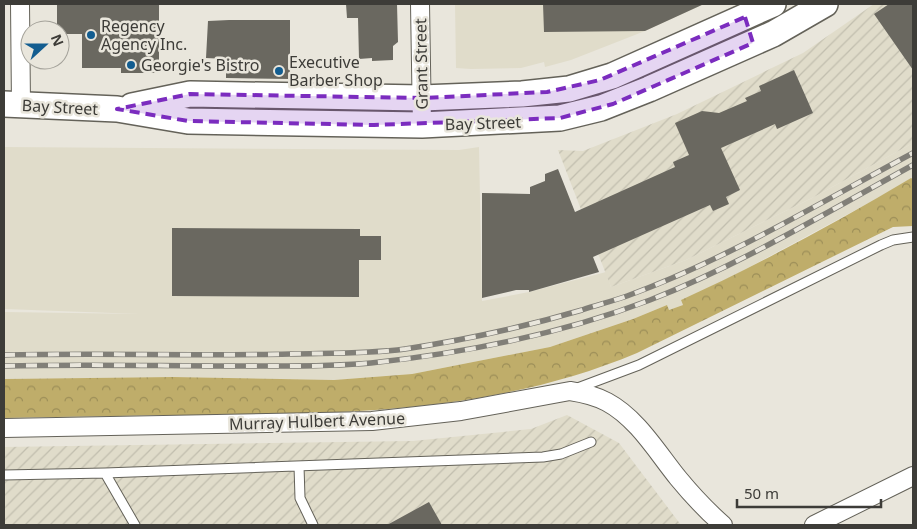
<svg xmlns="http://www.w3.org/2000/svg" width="917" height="529" font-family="'Noto Sans',sans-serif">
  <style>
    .built { fill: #e0dcca }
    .industrial { fill: url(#industrial-furrows) }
    .forest { fill: url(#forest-crowns) }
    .building { fill: #6a6860 }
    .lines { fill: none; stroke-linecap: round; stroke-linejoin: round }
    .service-casing { stroke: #646259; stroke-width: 11 }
    .minor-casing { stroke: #646259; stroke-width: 20 }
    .secondary-casing { stroke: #646259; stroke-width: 28 }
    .service { stroke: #fff; stroke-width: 9 }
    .minor { stroke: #fff; stroke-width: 18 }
    .secondary { stroke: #fff; stroke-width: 25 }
    .rail-casing { stroke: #817f78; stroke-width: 5.5 }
    .rail { stroke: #e9e6dc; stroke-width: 4; stroke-dasharray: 11; stroke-linecap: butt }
    .marked { fill: #7b2cbf; fill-opacity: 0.2; stroke: #7b2cbf; stroke-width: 4; stroke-dasharray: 10 6; stroke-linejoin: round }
    .poi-dot { fill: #135d90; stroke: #e9e6dc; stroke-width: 2 }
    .labels { text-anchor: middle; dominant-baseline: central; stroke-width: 5; stroke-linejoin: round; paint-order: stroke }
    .poi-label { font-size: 16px; fill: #3d3c38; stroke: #e9e6dc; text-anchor: start }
    .street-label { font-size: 16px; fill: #3d3c38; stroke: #e9e6dc }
  </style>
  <defs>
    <pattern id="industrial-furrows" width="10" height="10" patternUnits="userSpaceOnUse" patternTransform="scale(1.25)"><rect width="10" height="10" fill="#e0dcca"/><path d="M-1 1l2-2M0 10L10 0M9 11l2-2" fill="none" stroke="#c1beae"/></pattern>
    <pattern id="forest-crowns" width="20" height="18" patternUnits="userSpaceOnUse" patternTransform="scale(1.25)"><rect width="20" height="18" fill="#bfad6a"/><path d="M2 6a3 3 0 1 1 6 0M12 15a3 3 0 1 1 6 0" fill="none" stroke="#9c8e58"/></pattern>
  </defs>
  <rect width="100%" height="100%" fill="#e9e6dc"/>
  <path class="built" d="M 455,4 L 704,4 L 645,31 L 571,60 L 545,67 L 544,62 L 521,68 L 471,69 L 456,68 Z
    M 913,143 L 913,177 L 876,199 L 729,278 L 681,300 L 683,305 L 669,310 L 667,305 L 633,319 L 550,347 L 412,374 L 334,380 L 173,377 L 4,379 L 4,312 L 140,314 L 4,309 L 4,147 L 459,150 L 479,147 L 482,301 L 529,292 L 606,272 L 611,287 L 686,260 L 812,198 Z"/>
  <path class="industrial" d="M 874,4 L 913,4 L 913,143 L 812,198 L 686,260 L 611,287 L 558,150 L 583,151 L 677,114 L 803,53 Z
    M 567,415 L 619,443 L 681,525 L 4,525 L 4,447 L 413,441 L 531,429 Z"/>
  <path class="forest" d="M 911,178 L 913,179 L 913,226 L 893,227 L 637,353 C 499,411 352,414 205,415 C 138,415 71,417 4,418 L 4,379 L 173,377 L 334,380 L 412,374 L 550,347 L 633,319 L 667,305 L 669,310 L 683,305 L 681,300 C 760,264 837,222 911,178 Z"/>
  <path class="building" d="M 57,4 L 159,4 L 159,73 L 121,73 L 121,68 L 82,68 L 82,34 L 60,34 L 60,30 L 57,30 Z
    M 346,4 L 397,4 L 398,42 L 393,46 L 393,60 L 372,61 L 372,58 L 359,59 L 358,18 L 347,18 Z
    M 543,4 L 704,4 L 645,31 L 544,32 Z
    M 889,4 L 913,4 L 913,70 L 874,14 Z
    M 229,20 L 290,20 L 290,79 L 226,78 L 226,59 L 206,58 L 208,21 Z
    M 794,70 L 813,113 L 777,129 L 775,124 L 721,148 L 740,190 L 726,197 L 729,204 L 713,211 L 710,205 L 593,257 L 599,272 L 529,292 L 529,290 L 516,290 L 482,298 L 482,193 L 530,194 L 530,187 L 545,181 L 545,174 L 558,169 L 575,212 L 675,167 L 673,162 L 689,155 L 675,123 L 702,111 L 719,113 L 747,101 L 745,98 L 761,91 L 759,86 Z
    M 172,228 L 360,229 L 360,236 L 381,236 L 381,260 L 359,260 L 359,297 L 172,296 Z
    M 429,502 L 442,525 L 387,525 Z"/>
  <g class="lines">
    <defs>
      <path id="service" d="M 575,389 L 639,365 L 881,245 L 893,240 L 913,237
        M 299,466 L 300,498 L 313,525
        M 105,473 L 135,525
        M 4,475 L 105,473 L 543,457 L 561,454 L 591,442"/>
      <path id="minor" d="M 20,4 L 21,105
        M 420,4 L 422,125
        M 4,428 L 372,421 L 461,411 L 570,391 C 583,393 596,396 607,402 C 637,418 657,452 678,478 C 692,495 707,511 723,525
        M 814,525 L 913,476"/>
      <path id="secondary" d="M 4,104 L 117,109 L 188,121 L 422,125 L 560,118 L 601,108 L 649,89 L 773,34 L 825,4
        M 132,106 L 190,94 L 422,98 L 522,94 L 569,89 L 612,76 L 773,4"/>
    </defs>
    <use href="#service" class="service-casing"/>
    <use href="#minor" class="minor-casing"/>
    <use href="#secondary" class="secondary-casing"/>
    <use href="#service" class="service"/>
    <use href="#minor" class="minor"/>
    <use href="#secondary" class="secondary"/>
    <defs>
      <path id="rail" d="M 4,355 C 99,353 195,356 290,354 C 328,353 367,354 405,349 C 465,340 524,327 582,310 C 597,305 613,301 627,296 C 728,259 819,203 913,153
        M 4,366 C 82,364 160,366 238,366 C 282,366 327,367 371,363 C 466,353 561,334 650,300 C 742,264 827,212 913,165"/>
    </defs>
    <use href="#rail" class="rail-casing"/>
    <use href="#rail" class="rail"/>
  </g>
  <path class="marked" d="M 745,17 L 753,43 L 613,104 L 560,118 L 374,125 L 188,121 L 117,109 L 190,94 L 422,98 L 547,92 L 600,80 Z"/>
  <g class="poi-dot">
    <circle cx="91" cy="35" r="5"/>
    <circle cx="131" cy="65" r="5"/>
    <circle cx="279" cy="71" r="5"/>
  </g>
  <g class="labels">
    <g class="poi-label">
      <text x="101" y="26">Regency<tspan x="101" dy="18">Agency Inc.</tspan></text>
      <text x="289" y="62">Executive<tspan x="289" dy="18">Barber Shop</tspan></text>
      <text x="141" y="65">Georgie's Bistro</text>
    </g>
    <g class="street-label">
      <text transform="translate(421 64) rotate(-91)">Grant Street</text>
      <text transform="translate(60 107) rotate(3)">Bay Street</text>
      <text transform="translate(483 123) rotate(-2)">Bay Street</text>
      <text transform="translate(317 421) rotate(-2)">Murray Hulbert Avenue</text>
    </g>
  </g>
  <rect width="917" height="529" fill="none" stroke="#3d3c38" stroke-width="10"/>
  <g transform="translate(45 45) rotate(69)"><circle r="24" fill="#e9e6dc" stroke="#a4a29a"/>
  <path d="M0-4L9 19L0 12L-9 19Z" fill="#135d90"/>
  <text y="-8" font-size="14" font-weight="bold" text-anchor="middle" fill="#3d3c38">N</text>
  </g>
  <path d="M737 499v8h144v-8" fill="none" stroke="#3d3c38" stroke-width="2.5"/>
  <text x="744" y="499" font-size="15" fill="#3d3c38" stroke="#e9e6dc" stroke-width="4" paint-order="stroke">50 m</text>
</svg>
